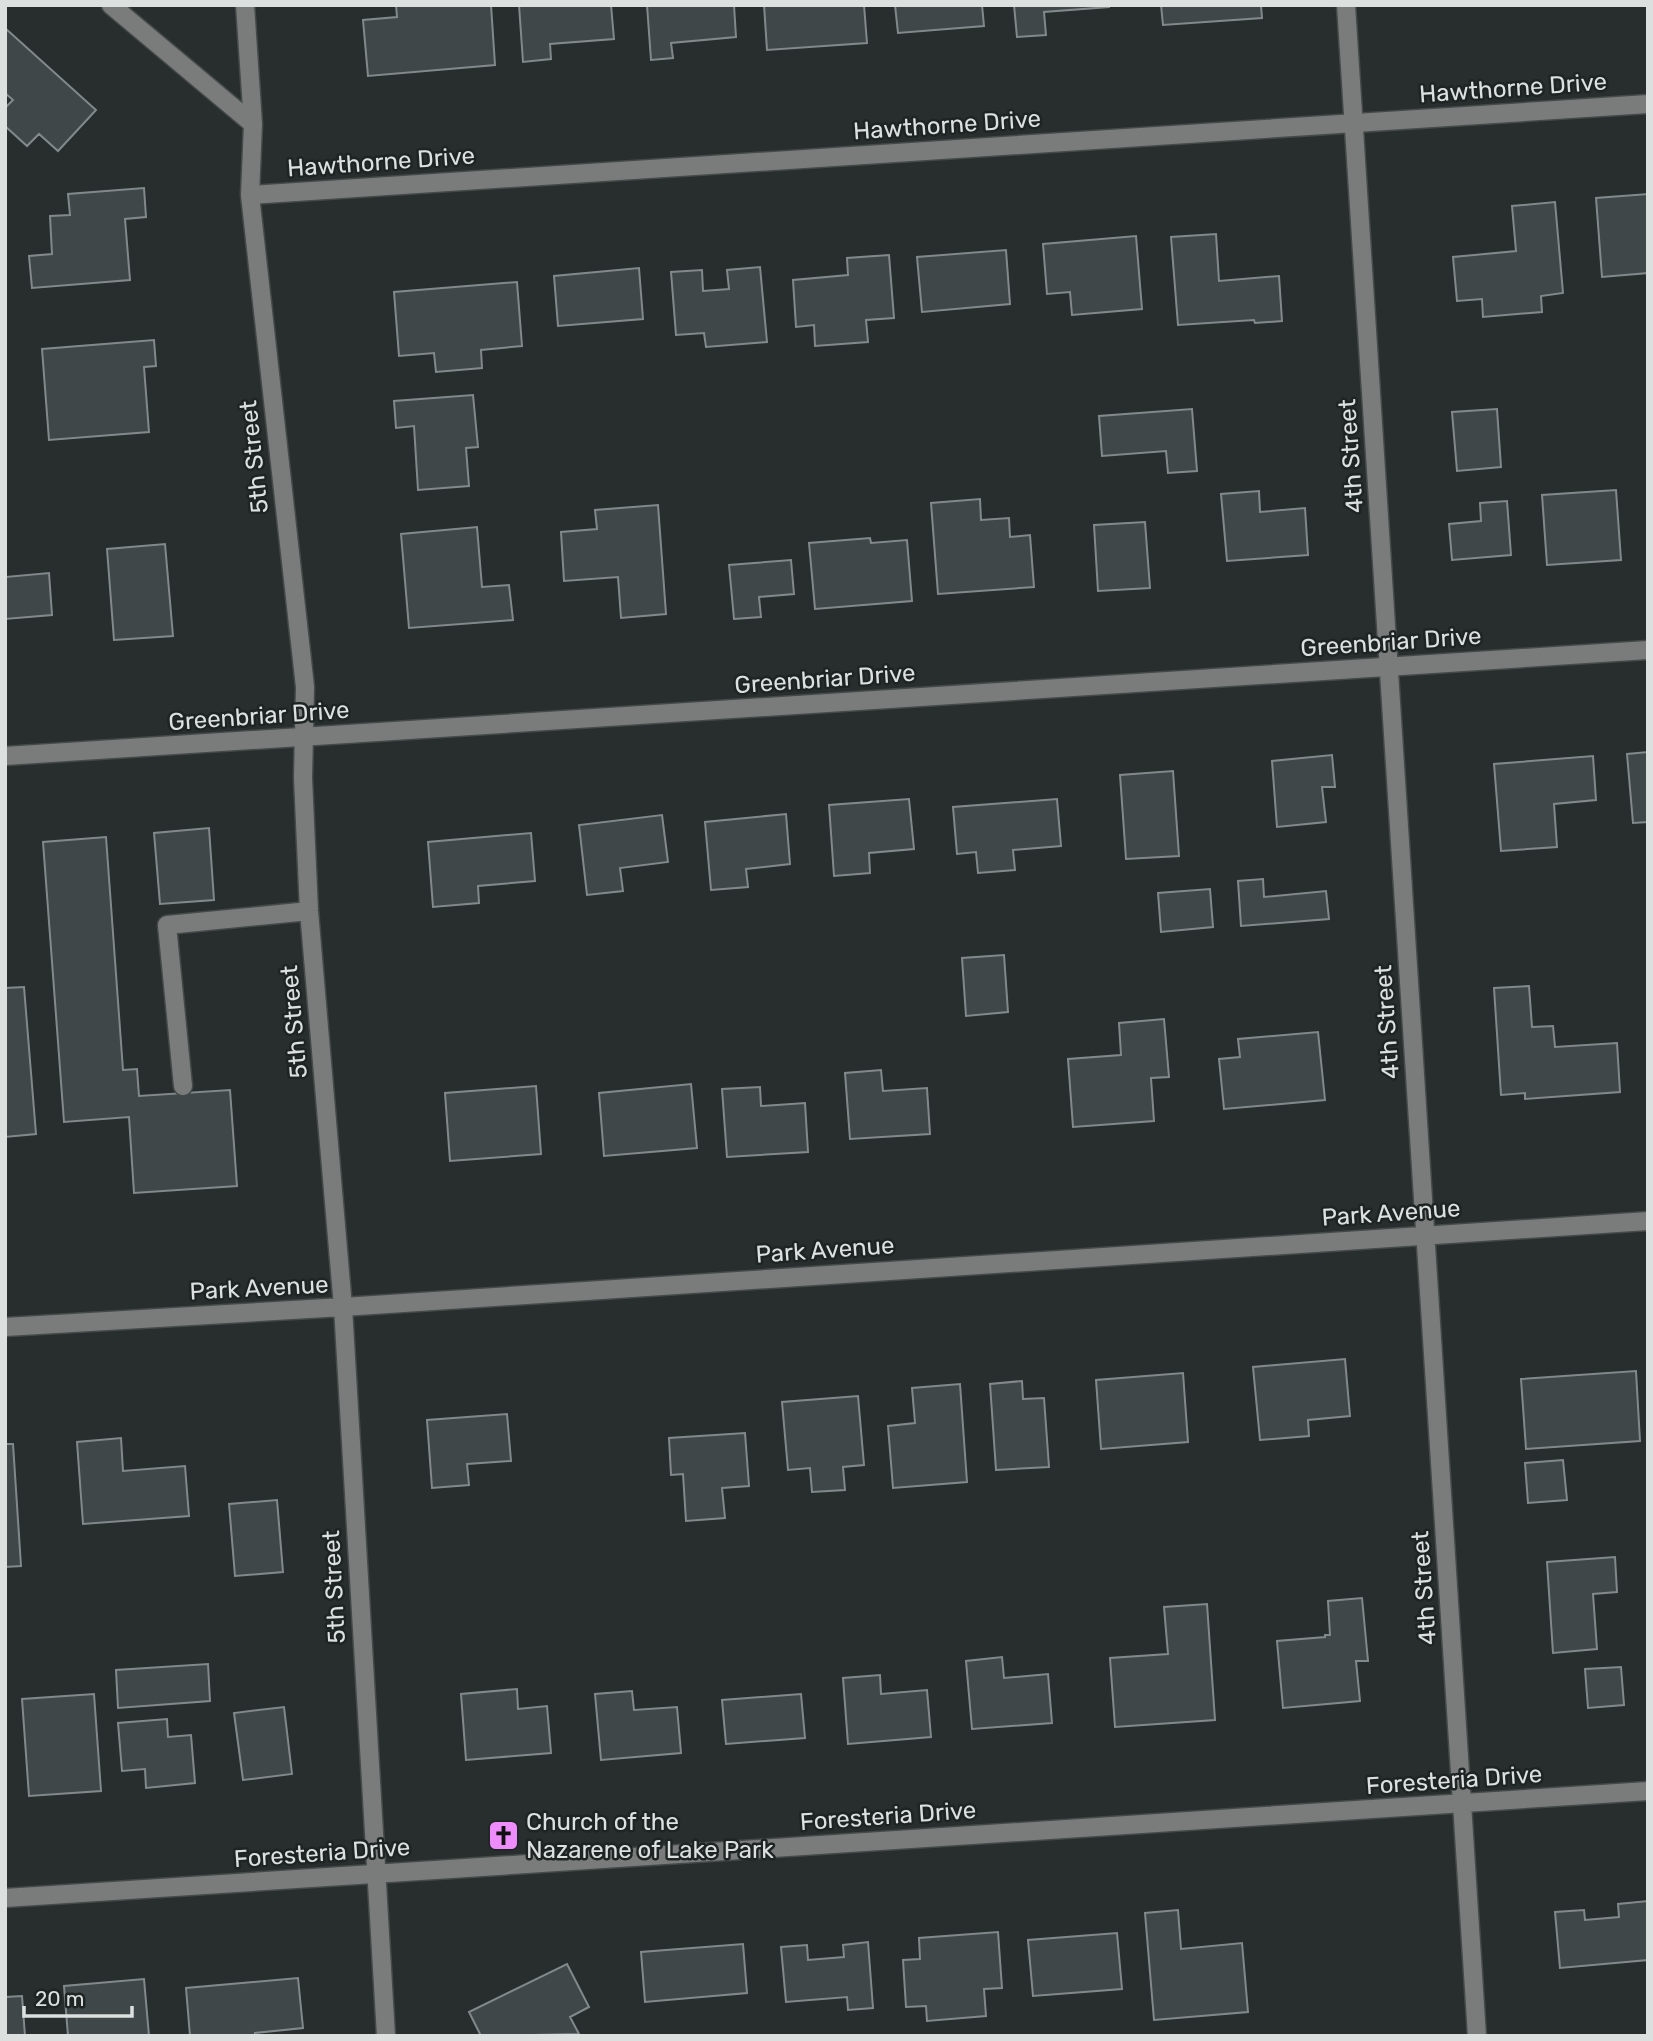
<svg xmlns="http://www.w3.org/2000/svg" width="1653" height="2041" font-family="Rubik,sans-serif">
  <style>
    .building { fill: #404748; stroke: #82898b; stroke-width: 2 }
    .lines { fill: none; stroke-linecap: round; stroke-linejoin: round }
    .minor-casing { stroke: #444a49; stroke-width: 21 }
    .minor { stroke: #7a7c7b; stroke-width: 18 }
    .labels { text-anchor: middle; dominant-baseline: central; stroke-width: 5; stroke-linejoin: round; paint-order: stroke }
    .street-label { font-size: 24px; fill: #dce0df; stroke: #1d2423 }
    .poi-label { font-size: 24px; fill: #dce0df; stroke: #1d2423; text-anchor: start }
  </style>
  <rect width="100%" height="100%" fill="#272e2d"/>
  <path class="building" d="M 396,5 L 491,5 L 495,65 L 368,76 L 363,20 L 397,17 Z
    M 519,5 L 611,5 L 614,39 L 550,44 L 551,59 L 523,62 Z
    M 647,5 L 734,5 L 736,37 L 671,43 L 673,58 L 651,60 Z
    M 764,5 L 864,5 L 867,43 L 767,50 Z
    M 895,5 L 982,5 L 984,26 L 898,33 Z
    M 1014,5 L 1109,5 L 1109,7 L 1044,12 L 1046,35 L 1017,37 Z
    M 1161,5 L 1261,5 L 1262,18 L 1163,25 Z
    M 5,28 L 96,110 L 58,151 L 39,134 L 27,146 L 5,126 L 5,108 L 13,100 L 5,93 Z
    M 144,188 L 146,217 L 125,219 L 130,280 L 32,288 L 29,256 L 52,254 L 50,216 L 70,215 L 68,194 Z
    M 1648,194 L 1648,273 L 1602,277 L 1596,198 Z
    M 1555,202 L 1563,293 L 1541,296 L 1542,312 L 1483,317 L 1482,299 L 1457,301 L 1453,257 L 1516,251 L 1512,206 Z
    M 1216,234 L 1219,281 L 1279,276 L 1282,321 L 1255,323 L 1254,320 L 1178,325 L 1171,237 Z
    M 1136,236 L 1142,309 L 1072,315 L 1070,292 L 1047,294 L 1043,244 Z
    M 1006,250 L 1010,304 L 922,312 L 917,257 Z
    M 889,255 L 894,318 L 866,320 L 868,342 L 815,346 L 814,325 L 796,327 L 793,280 L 848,275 L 847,258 Z
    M 760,267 L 767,342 L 706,347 L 704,333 L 676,335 L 671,272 L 702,270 L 703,291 L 729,289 L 727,270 Z
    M 639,268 L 643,319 L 558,326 L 554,276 Z
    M 517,282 L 522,346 L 481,350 L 482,368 L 436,372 L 434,353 L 399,356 L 394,292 Z
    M 154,340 L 156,366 L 144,367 L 149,432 L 49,440 L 42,349 Z
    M 473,395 L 478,447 L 466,448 L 469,486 L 418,490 L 414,426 L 396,428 L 394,401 Z
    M 1192,409 L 1197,471 L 1168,473 L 1166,451 L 1102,456 L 1099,416 Z
    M 1497,409 L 1501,467 L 1457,471 L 1452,412 Z
    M 1616,490 L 1621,560 L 1547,565 L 1542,495 Z
    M 1259,491 L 1260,512 L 1305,508 L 1308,555 L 1227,561 L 1221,494 Z
    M 980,499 L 981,520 L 1009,518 L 1010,537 L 1030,535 L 1034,587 L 938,594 L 931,503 Z
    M 1507,501 L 1511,555 L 1452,560 L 1449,524 L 1481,521 L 1480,503 Z
    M 658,505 L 666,614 L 621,618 L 618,577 L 564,581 L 561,532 L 597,529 L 595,510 Z
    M 1145,522 L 1150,588 L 1098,591 L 1094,525 Z
    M 477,527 L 482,587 L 509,585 L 513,620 L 409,628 L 401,534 Z
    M 870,538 L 871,543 L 907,540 L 912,601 L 815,609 L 809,543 Z
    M 165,544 L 173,636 L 114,640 L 107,549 Z
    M 791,560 L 794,594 L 759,597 L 761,617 L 734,619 L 729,565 Z
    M 5,569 L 6,577 L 49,573 L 52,615 L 5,619 Z
    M 1648,752 L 1648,822 L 1633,823 L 1627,754 Z
    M 1332,755 L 1335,787 L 1322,787 L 1326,822 L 1277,827 L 1272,761 Z
    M 1593,756 L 1596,800 L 1554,804 L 1557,847 L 1501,851 L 1494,764 Z
    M 1173,771 L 1179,856 L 1126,859 L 1120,775 Z
    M 909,799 L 914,849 L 869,853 L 870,873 L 834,876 L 829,805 Z
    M 1057,799 L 1061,846 L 1013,850 L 1015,870 L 978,873 L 976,852 L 957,854 L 953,807 Z
    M 786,814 L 790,864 L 746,869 L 748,887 L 711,890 L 705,822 Z
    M 662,815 L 668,862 L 620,868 L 623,891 L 587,895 L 579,825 Z
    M 209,828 L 214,900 L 160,904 L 154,833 Z
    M 531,833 L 535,881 L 478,886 L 479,903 L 433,907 L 428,842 Z
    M 106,837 L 123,1070 L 137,1069 L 139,1096 L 230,1090 L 237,1186 L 134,1193 L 129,1117 L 64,1122 L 43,842 Z
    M 1263,879 L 1264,897 L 1326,891 L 1329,919 L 1241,926 L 1238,881 Z
    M 1210,889 L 1213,927 L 1161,932 L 1158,893 Z
    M 1004,955 L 1008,1012 L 966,1016 L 962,958 Z
    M 1529,986 L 1532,1027 L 1553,1026 L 1555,1047 L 1617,1043 L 1620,1092 L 1525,1099 L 1525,1093 L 1501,1095 L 1494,988 Z
    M 24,987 L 36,1134 L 5,1137 L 5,988 Z
    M 1164,1019 L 1169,1077 L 1151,1078 L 1154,1121 L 1073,1127 L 1068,1059 L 1121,1055 L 1119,1023 Z
    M 1318,1032 L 1325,1100 L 1224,1109 L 1219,1059 L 1240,1057 L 1238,1039 Z
    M 881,1070 L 883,1091 L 927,1088 L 930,1134 L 850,1139 L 845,1073 Z
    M 691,1084 L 697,1148 L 604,1156 L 599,1093 Z
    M 536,1086 L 541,1154 L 450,1161 L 445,1093 Z
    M 760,1087 L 761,1106 L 805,1103 L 808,1152 L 727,1157 L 722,1089 Z
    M 1345,1359 L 1350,1416 L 1308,1420 L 1309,1436 L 1260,1440 L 1253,1367 Z
    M 1636,1371 L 1640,1441 L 1526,1449 L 1521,1379 Z
    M 1183,1373 L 1188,1442 L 1101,1449 L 1096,1380 Z
    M 1022,1381 L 1023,1399 L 1044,1398 L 1049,1467 L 996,1470 L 990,1384 Z
    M 960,1384 L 967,1482 L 893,1488 L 888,1426 L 915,1423 L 912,1388 Z
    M 858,1396 L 864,1465 L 843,1467 L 845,1490 L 812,1492 L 810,1468 L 788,1470 L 782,1402 Z
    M 507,1414 L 511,1461 L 467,1464 L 469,1485 L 432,1488 L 427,1420 Z
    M 745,1433 L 749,1486 L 722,1488 L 725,1518 L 686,1521 L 683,1474 L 671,1475 L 669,1438 Z
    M 121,1438 L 123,1471 L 185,1466 L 189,1516 L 83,1524 L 77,1442 Z
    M 5,1444 L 13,1444 L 21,1566 L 5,1567 Z
    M 1563,1460 L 1567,1500 L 1528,1503 L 1525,1463 Z
    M 277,1500 L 283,1572 L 235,1576 L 229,1504 Z
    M 1615,1557 L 1617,1592 L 1593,1594 L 1597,1649 L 1553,1653 L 1547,1562 Z
    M 1362,1598 L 1368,1661 L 1356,1661 L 1360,1701 L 1283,1708 L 1277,1641 L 1325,1637 L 1325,1635 L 1330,1635 L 1328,1601 Z
    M 1207,1604 L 1215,1720 L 1115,1727 L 1110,1658 L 1168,1654 L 1164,1607 Z
    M 1002,1657 L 1004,1678 L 1048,1674 L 1052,1723 L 972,1729 L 966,1661 Z
    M 208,1664 L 210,1701 L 118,1708 L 116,1670 Z
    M 1621,1667 L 1624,1705 L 1588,1708 L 1585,1669 Z
    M 880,1675 L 881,1694 L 927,1690 L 931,1737 L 848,1744 L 843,1678 Z
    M 517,1689 L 518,1709 L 547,1706 L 551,1753 L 466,1760 L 461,1694 Z
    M 632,1691 L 634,1710 L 677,1707 L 681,1753 L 601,1760 L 595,1694 Z
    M 94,1694 L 101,1791 L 29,1796 L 22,1699 Z
    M 801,1694 L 805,1738 L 726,1744 L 722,1700 Z
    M 284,1707 L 292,1774 L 243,1780 L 234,1713 Z
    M 167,1719 L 168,1737 L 191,1735 L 195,1783 L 146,1788 L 145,1769 L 122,1771 L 118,1723 Z
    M 1648,1901 L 1648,1960 L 1560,1968 L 1555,1912 L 1584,1910 L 1585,1920 L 1619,1917 L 1618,1904 Z
    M 1178,1910 L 1181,1949 L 1242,1943 L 1248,2012 L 1154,2020 L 1145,1913 Z
    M 998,1932 L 1002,1988 L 984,1989 L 986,2016 L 927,2021 L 926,2006 L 906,2007 L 903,1960 L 920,1959 L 919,1938 Z
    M 1117,1933 L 1122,1989 L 1033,1996 L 1028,1940 Z
    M 868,1942 L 873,2008 L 848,2010 L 847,1997 L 786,2002 L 781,1947 L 807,1945 L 808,1960 L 844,1957 L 843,1945 Z
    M 743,1944 L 747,1993 L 645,2002 L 641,1952 Z
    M 567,1964 L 589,2007 L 570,2017 L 579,2034 L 481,2036 L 469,2012 Z
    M 298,1978 L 303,2028 L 255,2033 L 255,2036 L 190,2036 L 186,1988 Z
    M 144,1979 L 149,2036 L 68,2036 L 64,1986 Z
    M 22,1996 L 25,2036 L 5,2036 L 5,1997 Z"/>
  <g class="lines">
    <defs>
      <path id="minor" d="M 111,5 L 253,124
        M 245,5 L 253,124 L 250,195 L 305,687 L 303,778 L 309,911 L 343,1307 L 386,2036
        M 1346,5 L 1477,2036
        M 250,195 L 1648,104
        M 5,756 L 1648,650
        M 183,1086 L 167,925 L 309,911
        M 5,1327 L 343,1307 L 1648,1221
        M 5,1898 L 1648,1791"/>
    </defs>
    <use href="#minor" class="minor-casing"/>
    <use href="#minor" class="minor"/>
  </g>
  <defs>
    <symbol id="church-square" viewBox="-11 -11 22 22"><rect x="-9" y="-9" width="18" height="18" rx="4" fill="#ed8cfa" stroke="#1d2423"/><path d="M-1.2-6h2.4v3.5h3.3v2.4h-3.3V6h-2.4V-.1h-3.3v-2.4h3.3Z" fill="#111"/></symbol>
  </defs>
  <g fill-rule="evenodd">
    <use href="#church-square" x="486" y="1818" width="35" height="35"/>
  </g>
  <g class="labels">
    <g class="street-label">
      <text transform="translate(1513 88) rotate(-4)">Hawthorne Drive</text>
      <text transform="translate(947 125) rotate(-4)">Hawthorne Drive</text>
      <text transform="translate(381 162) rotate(-4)">Hawthorne Drive</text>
      <text transform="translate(1351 456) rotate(-94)">4th Street</text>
      <text transform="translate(254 457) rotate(-96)">5th Street</text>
      <text transform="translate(1391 642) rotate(-4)">Greenbriar Drive</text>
      <text transform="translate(825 679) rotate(-4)">Greenbriar Drive</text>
      <text transform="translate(259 716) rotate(-4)">Greenbriar Drive</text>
      <text transform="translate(294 1022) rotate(-95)">5th Street</text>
      <text transform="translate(1387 1022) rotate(-94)">4th Street</text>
      <text transform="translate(1391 1213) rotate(-4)">Park Avenue</text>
      <text transform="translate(825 1250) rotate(-4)">Park Avenue</text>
      <text transform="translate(259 1288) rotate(-3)">Park Avenue</text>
      <text transform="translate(334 1587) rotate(-93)">5th Street</text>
      <text transform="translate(1424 1588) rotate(-94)">4th Street</text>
      <text transform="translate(1454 1780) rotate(-4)">Foresteria Drive</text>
      <text transform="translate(888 1816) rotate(-4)">Foresteria Drive</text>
      <text transform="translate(322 1853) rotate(-4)">Foresteria Drive</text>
    </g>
    <g class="poi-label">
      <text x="526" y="1822">Church of the<tspan x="526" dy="28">Nazarene of Lake Park</tspan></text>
    </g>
  </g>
  <rect width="1653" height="2041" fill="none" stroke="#dce0df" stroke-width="14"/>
  <path d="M24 2006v10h108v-10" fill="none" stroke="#dce0df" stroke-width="3.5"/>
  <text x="35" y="2006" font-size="21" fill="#dce0df" stroke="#1d2423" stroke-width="5" paint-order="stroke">20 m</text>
</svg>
